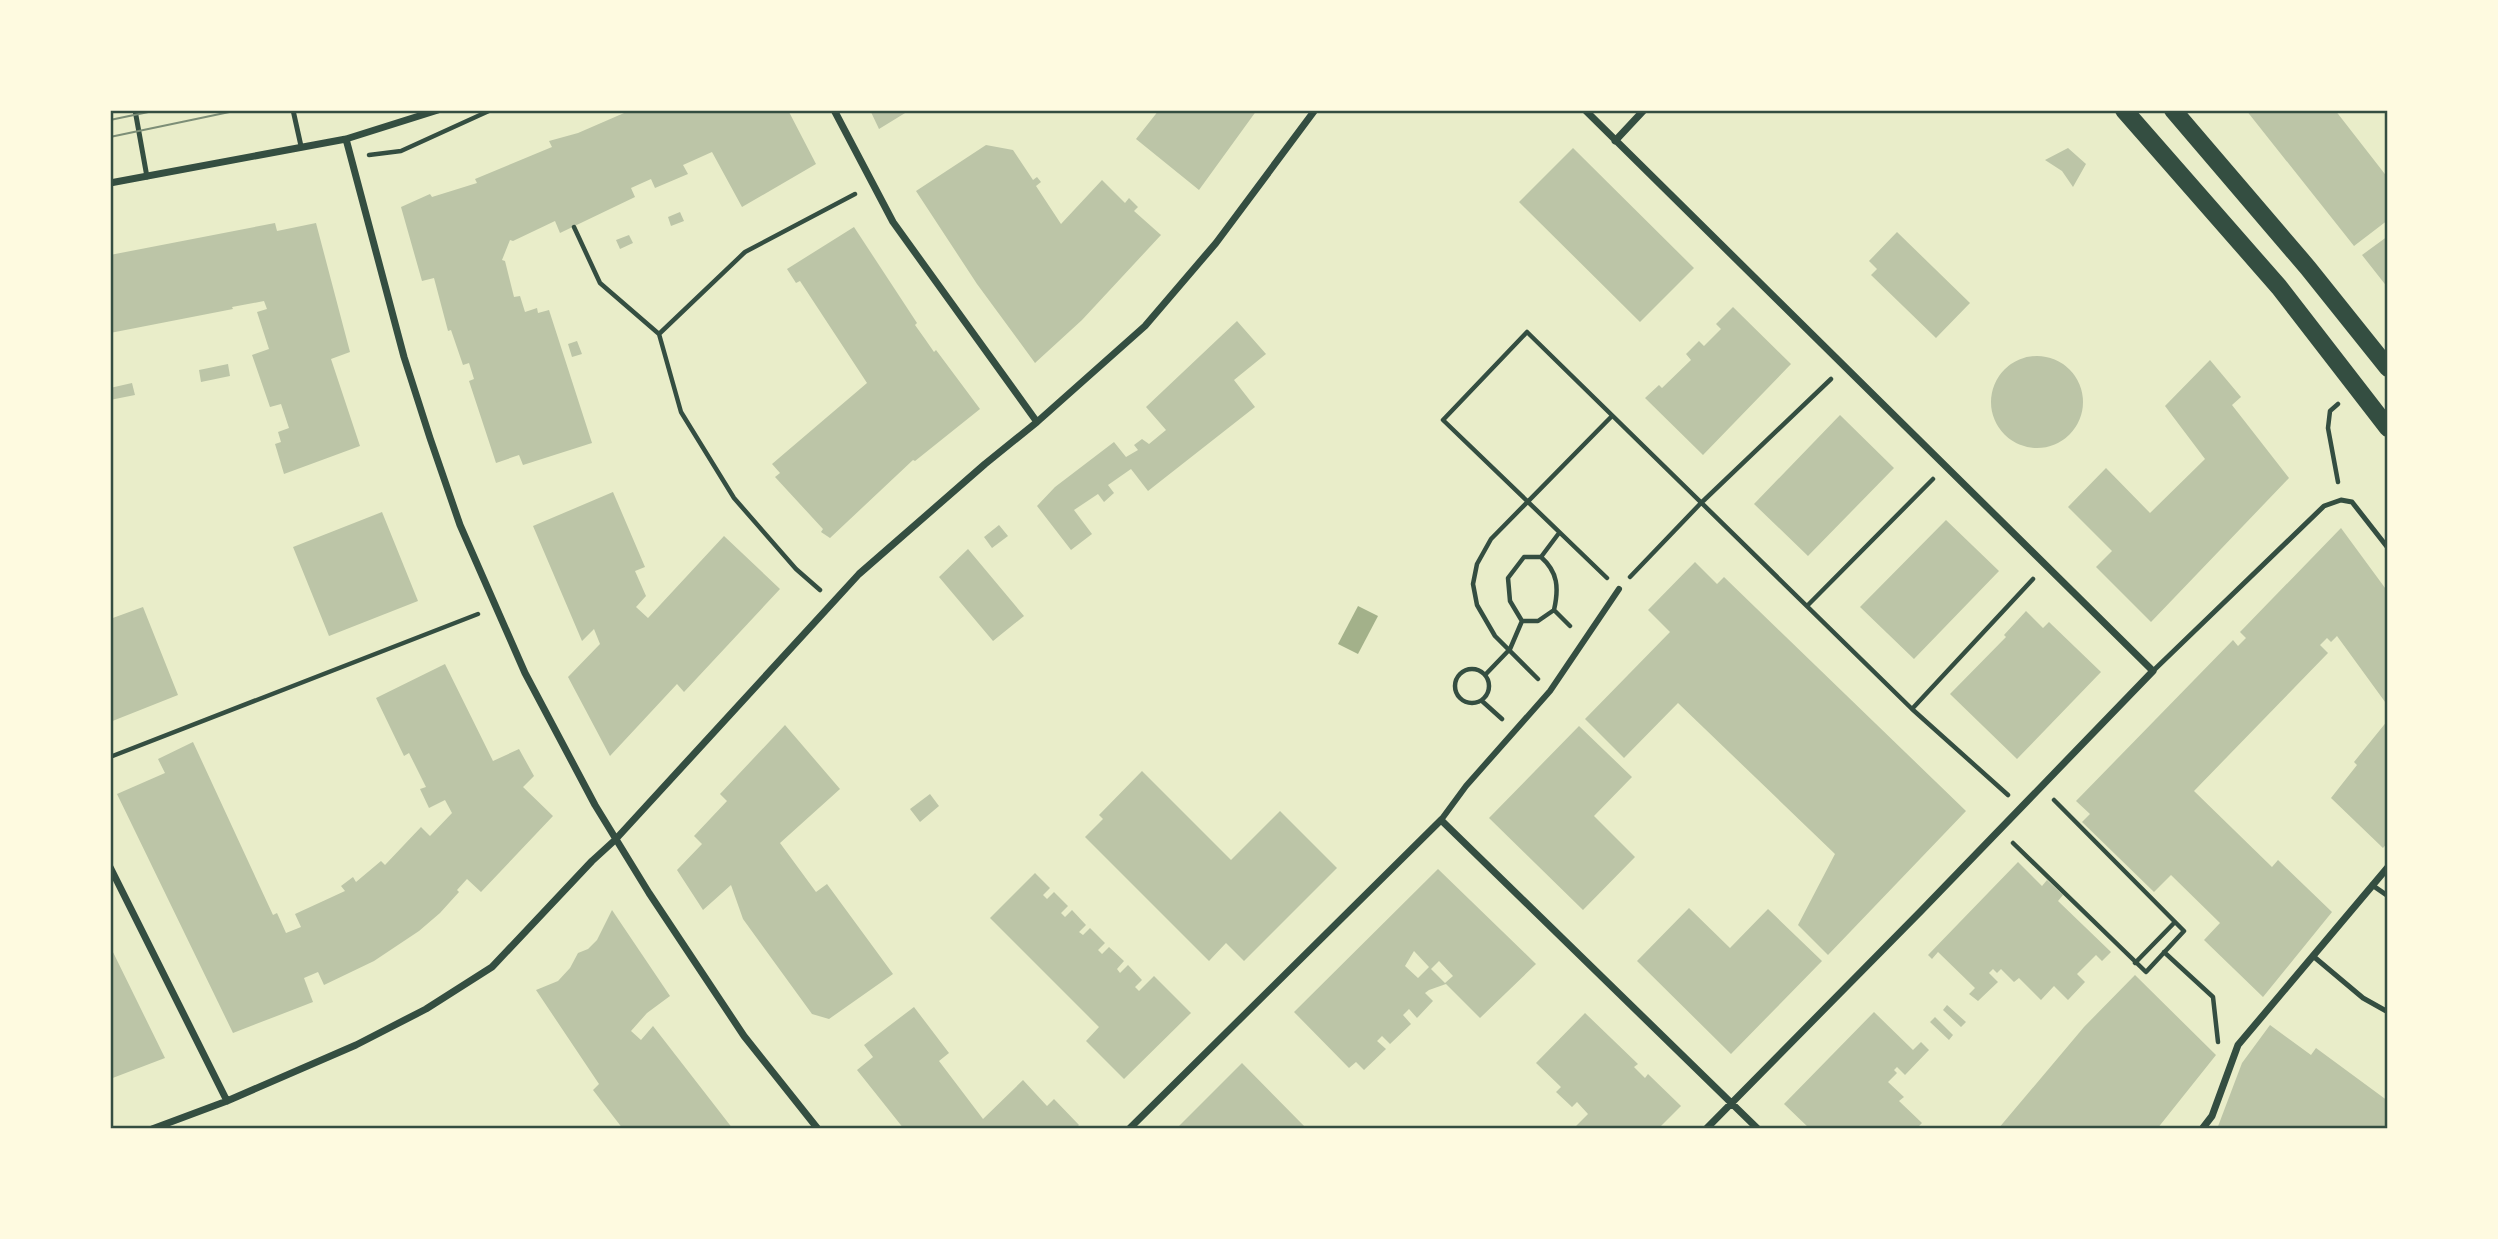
<svg xmlns="http://www.w3.org/2000/svg" width="2498" height="1239" font-family="'Space Grotesk',sans-serif">
  <style>
    .water { fill: #a3b18a }
    .building { fill: #bcc5a7; fill-rule: evenodd }
    .lines { fill: none; stroke-linecap: round; stroke-linejoin: round }
    .path { stroke: #344e41; stroke-width: 4.5 }
    .service { stroke: #344e41; stroke-width: 5 }
    .pedestrian { stroke: #344e41; stroke-width: 6 }
    .minor { stroke: #344e41; stroke-width: 7 }
    .primary { stroke: #344e41; stroke-width: 18 }
    .tram { stroke: #7c8e77; stroke-width: 2 }
    .neatline { fill: none; stroke: #344e41; stroke-width: 2.5 }
  </style>
  <rect width="100%" height="100%" fill="#e9edc9"/>
  <path class="water" d="M 1358,606 L 1378,616 L 1358,654 L 1338,644 Z"/>
  <path class="building" d="M 631,110 L 788,110 L 816,164 L 742,207 L 712,152 L 683,165 L 688,174 L 655,188 L 651,179 L 631,188 L 635,197 L 560,233 L 555,221 L 513,241 L 510,240 L 502,260 L 505,261 L 514,297 L 520,296 L 525,312 L 537,308 L 538,313 L 549,310 L 592,443 L 523,465 L 519,455 L 496,463 L 469,381 L 474,379 L 469,363 L 463,365 L 451,330 L 448,331 L 434,278 L 422,281 L 401,207 L 430,194 L 432,197 L 477,183 L 475,179 L 552,147 L 549,141 L 578,133 Z
    M 870,110 L 910,110 L 879,129 Z
    M 1159,110 L 1257,110 L 1199,190 L 1136,139 Z
    M 2246,110 L 2335,110 L 2388,178 L 2388,220 L 2354,246 Z
    M 986,145 L 1013,150 L 1033,180 L 1037,177 L 1041,182 L 1036,186 L 1061,224 L 1102,180 L 1125,203 L 1129,198 L 1138,207 L 1134,211 L 1161,235 L 1082,320 L 1035,363 L 977,284 L 916,191 Z
    M 1573,148 L 1694,268 L 1640,322 L 1519,202 Z
    M 2068,148 L 2086,164 L 2073,187 L 2062,171 L 2045,160 Z
    M 680,212 L 684,221 L 671,226 L 668,217 Z
    M 275,223 L 277,231 L 316,223 L 350,352 L 331,359 L 360,446 L 284,474 L 275,444 L 281,442 L 278,432 L 289,428 L 281,404 L 270,407 L 252,355 L 269,349 L 257,312 L 267,309 L 264,301 L 232,307 L 233,309 L 110,333 L 110,255 Z
    M 854,227 L 917,323 L 915,325 L 925,339 L 934,352 L 936,350 L 980,409 L 915,461 L 913,460 L 830,538 L 821,532 L 823,529 L 775,477 L 780,473 L 772,464 L 867,383 L 800,281 L 796,283 L 787,269 Z
    M 1897,232 L 1970,303 L 1936,338 L 1871,275 L 1877,269 L 1869,261 Z
    M 629,235 L 633,243 L 620,249 L 616,240 Z
    M 2388,236 L 2388,288 L 2362,255 Z
    M 1733,307 L 1791,364 L 1703,455 L 1645,398 L 1659,385 L 1662,388 L 1691,360 L 1686,354 L 1699,341 L 1704,346 L 1721,329 L 1716,324 Z
    M 1237,321 L 1266,354 L 1234,380 L 1255,407 L 1148,491 L 1131,469 L 1108,485 L 1114,493 L 1104,502 L 1098,494 L 1074,510 L 1092,534 L 1071,550 L 1037,506 L 1055,487 L 1114,442 L 1126,457 L 1138,450 L 1134,445 L 1142,439 L 1149,444 L 1166,430 L 1146,407 Z
    M 577,341 L 582,354 L 572,357 L 568,344 Z
    M1991 402a46 46 0 1 1 92 0a46 46 0 1 1-92 0Z
    M 2210,360 L 2241,397 L 2232,405 L 2289,478 L 2151,622 L 2096,567 L 2112,551 L 2068,507 L 2106,468 L 2150,513 L 2205,459 L 2165,406 Z
    M 228,364 L 230,376 L 201,382 L 199,370 Z
    M 132,383 L 135,395 L 110,400 L 110,388 Z
    M 1840,415 L 1894,468 L 1808,556 L 1754,504 Z
    M 613,492 L 645,567 L 635,571 L 646,596 L 636,607 L 648,618 L 724,536 L 780,589 L 684,692 L 677,684 L 610,756 L 568,677 L 600,644 L 594,629 L 582,641 L 533,526 Z
    M 382,512 L 418,601 L 329,636 L 293,547 Z
    M 1946,520 L 1999,571 L 1914,659 L 1860,607 Z
    M 999,525 L 1008,536 L 992,548 L 984,537 Z
    M 2341,528 L 2388,592 L 2388,706 L 2337,636 L 2331,642 L 2327,638 L 2320,645 L 2328,653 L 2194,791 L 2272,867 L 2278,860 L 2332,912 L 2263,997 L 2204,940 L 2220,923 L 2171,875 L 2154,892 L 2082,822 L 2090,814 L 2076,801 L 2233,640 L 2238,646 L 2246,638 L 2240,632 Z
    M 968,549 L 1024,616 L 993,641 L 939,577 Z
    M 1695,562 L 1717,584 L 1724,577 L 1966,811 L 1828,955 L 1798,925 L 1835,854 L 1678,703 L 1624,758 L 1585,719 L 1670,632 L 1648,610 Z
    M 143,607 L 178,695 L 110,722 L 110,619 Z
    M 2026,611 L 2043,628 L 2049,622 L 2101,672 L 2017,759 L 1950,694 L 2006,637 L 2004,635 Z
    M 445,664 L 493,761 L 519,749 L 534,776 L 523,787 L 553,816 L 481,892 L 467,879 L 457,890 L 459,892 L 440,913 L 419,931 L 374,961 L 324,985 L 318,972 L 304,978 L 313,1002 L 233,1033 L 117,794 L 165,773 L 158,759 L 193,742 L 273,915 L 277,913 L 286,933 L 301,927 L 295,914 L 345,891 L 341,886 L 353,877 L 356,882 L 381,861 L 385,865 L 421,827 L 430,836 L 452,813 L 445,800 L 429,808 L 420,789 L 426,787 L 409,753 L 404,756 L 376,698 Z
    M 2388,720 L 2388,842 L 2383,848 L 2331,798 L 2357,765 L 2354,762 Z
    M 785,725 L 840,789 L 780,843 L 816,892 L 827,884 L 893,974 L 829,1019 L 812,1014 L 743,919 L 731,885 L 703,910 L 677,870 L 702,844 L 694,836 L 727,801 L 720,794 Z
    M 1579,726 L 1632,777 L 1594,816 L 1635,857 L 1583,910 L 1489,818 Z
    M 1142,771 L 1231,860 L 1280,811 L 1337,868 L 1244,961 L 1226,943 L 1209,961 L 1085,837 L 1103,819 L 1099,815 Z
    M 930,794 L 939,806 L 920,822 L 910,809 Z
    M 2018,862 L 2042,886 L 2047,880 L 2063,895 L 2058,901 L 2111,952 L 2102,961 L 2096,955 L 2077,974 L 2085,982 L 2068,1000 L 2054,986 L 2041,1000 L 2019,978 L 2014,982 L 2001,969 L 1997,973 L 1993,969 L 1989,973 L 1998,982 L 1978,1001 L 1969,994 L 1975,988 L 1938,952 L 1932,959 L 1928,955 Z
    M 1438,869 L 1536,964 L 1480,1018 L 1446,984 L 1429,990 L 1425,993 L 1433,1001 L 1417,1018 L 1409,1009 L 1403,1015 L 1411,1024 L 1390,1044 L 1382,1036 L 1377,1041 L 1386,1049 L 1364,1070 L 1356,1062 L 1349,1068 L 1294,1012 ZM 1414,951 L 1429,967 L 1418,978 L 1405,966 ZM 1439,961 L 1453,976 L 1445,983 L 1431,969 Z
    M 1035,873 L 1050,888 L 1043,895 L 1047,899 L 1054,892 L 1068,906 L 1061,913 L 1065,917 L 1072,910 L 1086,925 L 1079,932 L 1083,935 L 1090,928 L 1105,943 L 1098,950 L 1102,954 L 1109,947 L 1124,961 L 1117,969 L 1120,973 L 1128,965 L 1142,980 L 1135,987 L 1139,991 L 1154,976 L 1191,1013 L 1124,1079 L 1086,1041 L 1099,1027 L 990,918 Z
    M 1689,908 L 1730,948 L 1768,909 L 1822,961 L 1731,1054 L 1637,961 Z
    M 612,910 L 670,996 L 647,1013 L 631,1031 L 641,1040 L 653,1026 L 733,1129 L 623,1129 L 593,1090 L 599,1084 L 536,990 L 558,981 L 570,968 L 578,953 L 588,949 L 597,940 Z
    M 110,946 L 165,1058 L 110,1079 Z
    M 2135,975 L 2216,1055 L 2157,1129 L 1998,1129 L 2084,1027 Z
    M 1947,1005 L 1966,1022 L 1961,1027 L 1943,1010 Z
    M 914,1007 L 949,1053 L 939,1061 L 983,1119 L 1023,1080 L 1047,1106 L 1054,1099 L 1079,1125 L 1075,1129 L 904,1129 L 857,1070 L 873,1057 L 864,1045 Z
    M 1874,1012 L 1913,1050 L 1921,1042 L 1929,1050 L 1905,1075 L 1897,1067 L 1894,1070 L 1897,1073 L 1888,1082 L 1904,1097 L 1899,1101 L 1922,1123 L 1916,1129 L 1810,1129 L 1784,1104 Z
    M 1585,1013 L 1638,1064 L 1634,1067 L 1645,1078 L 1648,1074 L 1681,1106 L 1658,1129 L 1573,1129 L 1588,1114 L 1577,1102 L 1572,1107 L 1556,1092 L 1561,1087 L 1536,1063 Z
    M 1935,1017 L 1953,1035 L 1949,1040 L 1930,1022 Z
    M 2270,1025 L 2311,1055 L 2316,1048 L 2388,1101 L 2388,1129 L 2217,1129 L 2242,1063 Z
    M 1242,1063 L 1307,1129 L 1176,1129 Z"/>
  <g class="lines">
    <path class="path" d="M 369,155 L 401,151 L 491,110
      M 574,227 L 600,283 L 659,334 L 681,412 L 734,498 L 796,569 L 820,590
      M 659,334 L 745,252 L 855,194
      M 2338,404 L 2330,411 L 2328,428 L 2338,482
      M 1541,557 L 1559,533
      M 1630,577 L 1700,504 L 1831,379
      M 1607,578 L 1443,420 L 1527,332 L 1912,709 L 2008,795
      M 1808,605 L 1933,479
      M 1554,610 L 1570,626
      M1455 686a17 17 0 1 1 34 0a17 17 0 1 1-34 0Z
      M 1485,675 L 1510,649 L 1522,621 L 1510,601 L 1508,578 L 1524,557 L 1541,557 C 1558,572 1559,588 1554,610 L 1538,621 L 1522,621
      M 1538,679 L 1495,636 L 1477,605 L 1473,584 L 1477,564 L 1491,539 L 1611,417
      M 1482,701 L 1502,719
      M 1912,709 L 2033,579
      M 110,757 L 478,614
      M 2013,843 L 2146,972 L 2184,931 L 2054,800
      M 2164,952 L 2213,997 L 2218,1042
      M 2135,963 L 2175,922"/>
    <path class="service" d="M 135,110 L 147,177
      M 293,110 L 301,146
      M 2153,671 L 2324,506 L 2341,500 L 2352,502 L 2388,548
      M 2372,885 L 2388,896
      M 2313,956 L 2363,998 L 2388,1012"/>
    <path class="pedestrian" d="M 1441,820 L 1466,786 L 1550,691 L 1619,589"/>
    <path class="minor" d="M 834,110 L 893,222 L 1037,422
      M 1585,110 L 2153,671 L 1921,911 L 1706,1129
      M 346,139 L 404,357 L 430,438 L 460,525 L 525,673 L 595,805 L 649,893 L 744,1036 L 818,1129
      M 1615,141 L 1644,110
      M 110,183 L 346,139 L 438,110
      M 110,867 L 227,1101
      M 152,1129 L 227,1101 L 356,1045 L 426,1009 L 492,967 L 592,861 L 615,840 L 859,574 L 985,464 L 1037,422 L 1145,326 L 1216,243 L 1315,110
      M 1129,1129 L 1441,820 L 1758,1129
      M 2202,1129 L 2212,1116 L 2238,1045 L 2388,867"/>
    <path class="primary" d="M 2124,110 L 2279,287 L 2388,428
      M 2173,110 L 2308,268 L 2388,368"/>
    <path class="tram" d="M 110,120 L 158,110
      M 110,137 L 239,110"/>
  </g>
  <rect width="2498" height="1239" fill="none" stroke="#fefae0" stroke-width="224"/>
  <rect x="112" y="112" width="2274" height="1015" class="neatline"/>
</svg>
